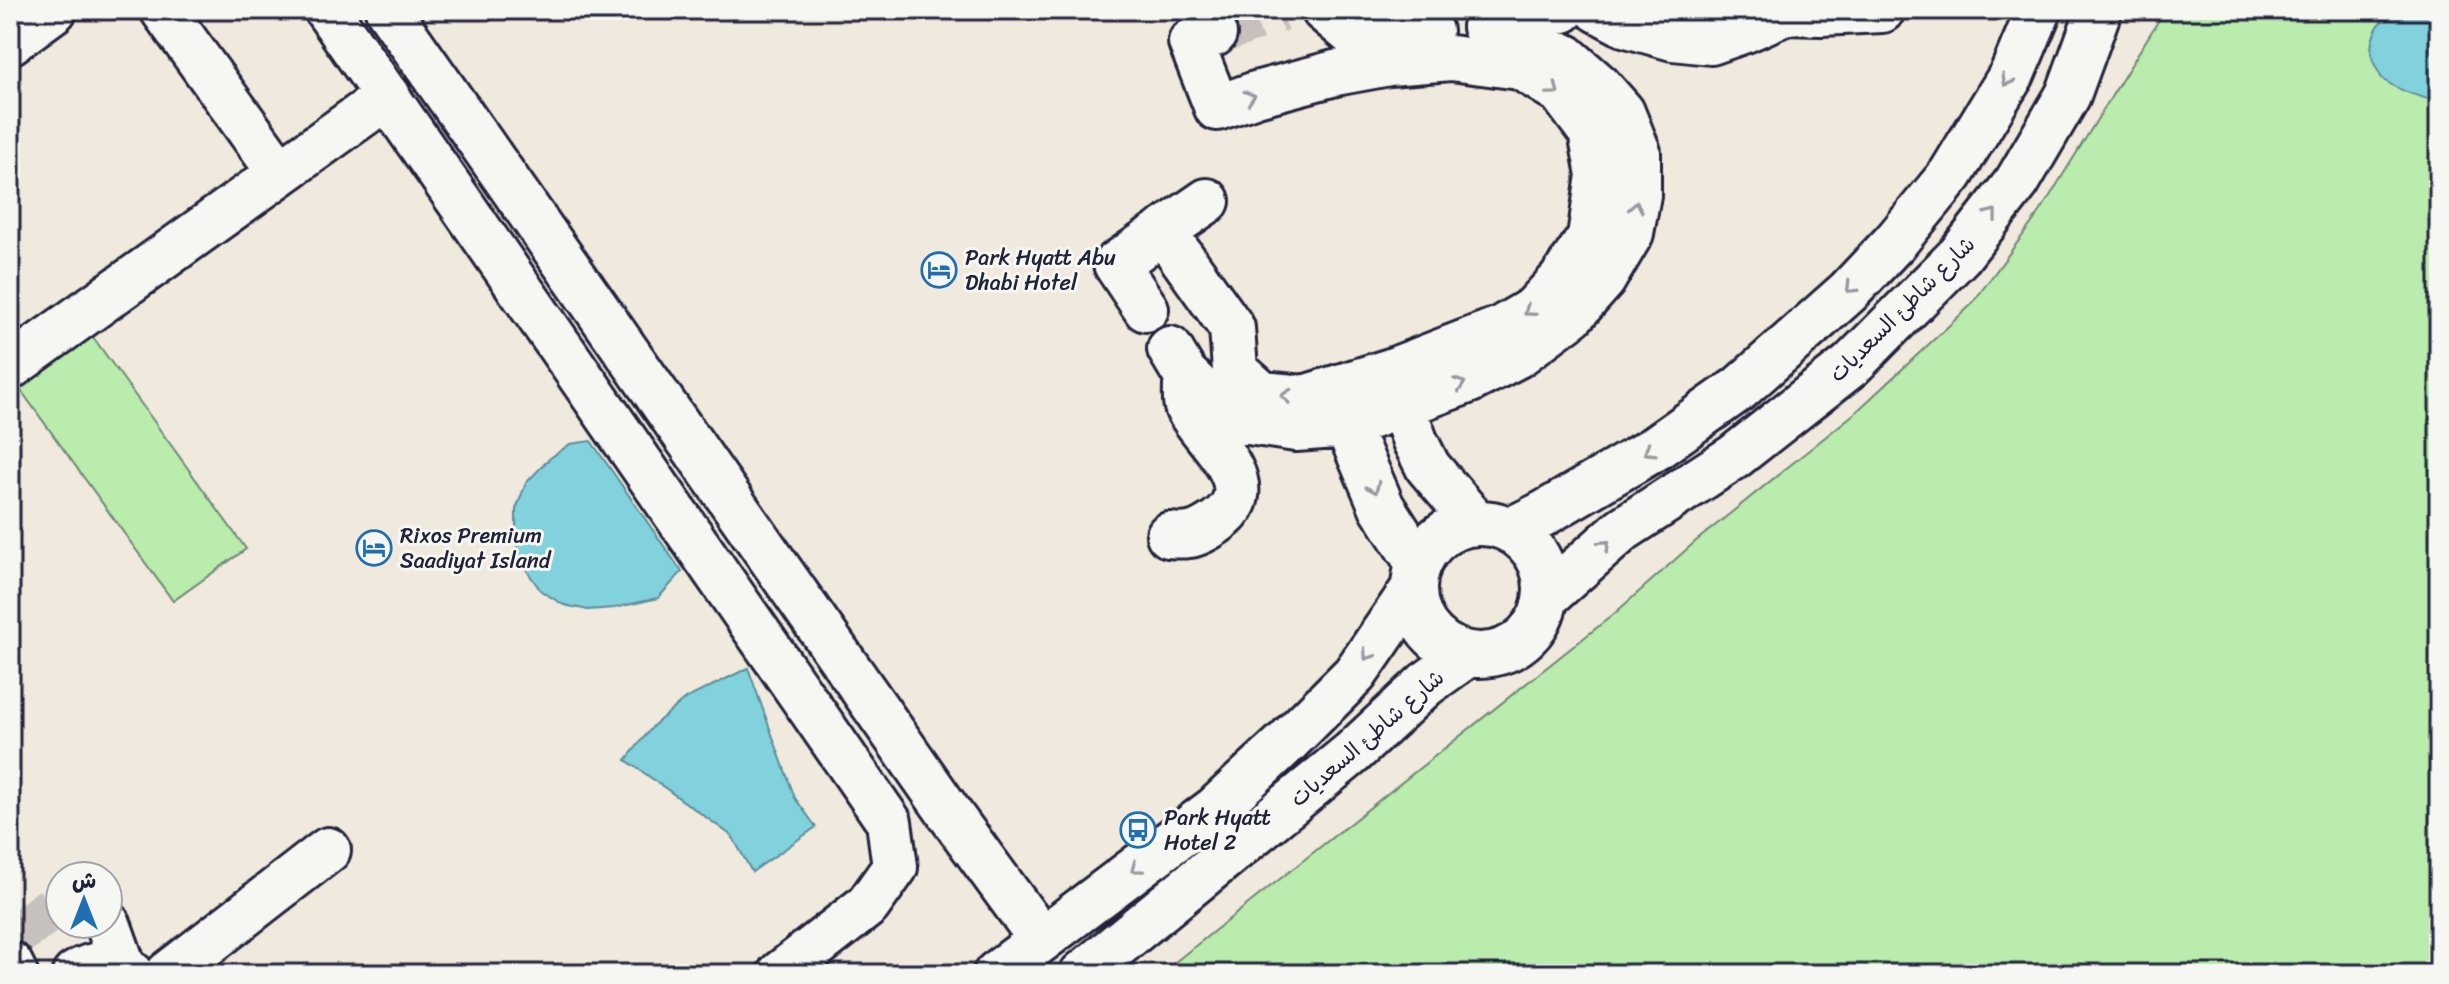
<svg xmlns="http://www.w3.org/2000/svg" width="2449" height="984" font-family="Sriracha,'Playpen Sans Arabic',sans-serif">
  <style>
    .green { fill: #baecad; stroke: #6e8774; stroke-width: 2 }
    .water { fill: #81d2dc; stroke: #5b8c9c; stroke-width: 2 }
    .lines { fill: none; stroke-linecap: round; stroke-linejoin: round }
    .minor-tunnel { stroke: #c7c1bd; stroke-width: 44; stroke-dasharray: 44 22; stroke-linecap: butt }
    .minor-casing { stroke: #22223b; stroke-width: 50 }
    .minor { stroke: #f6f6f2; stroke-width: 44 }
    .oneway { stroke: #9797a0 }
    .labels { text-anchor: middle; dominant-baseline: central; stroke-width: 6; stroke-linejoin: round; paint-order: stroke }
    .poi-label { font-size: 22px; fill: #22223b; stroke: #f6f6f2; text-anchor: start }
    .street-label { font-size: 22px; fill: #22223b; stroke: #f6f6f2 }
  </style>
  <rect width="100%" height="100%" fill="#f0e9dd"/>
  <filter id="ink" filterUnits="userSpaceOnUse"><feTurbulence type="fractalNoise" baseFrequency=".0125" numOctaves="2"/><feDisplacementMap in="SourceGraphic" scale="16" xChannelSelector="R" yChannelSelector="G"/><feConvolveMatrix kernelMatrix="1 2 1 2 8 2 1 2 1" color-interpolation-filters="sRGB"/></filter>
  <g filter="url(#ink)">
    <path class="green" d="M 2165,10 L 2439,10 L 2439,974 L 1160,974 L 1614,614 L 1696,541 L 1855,413 L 1971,305 L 2040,212 Z
      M 85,326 L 246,549 L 173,601 L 12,378 Z"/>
    <path class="water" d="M 2393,10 L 2439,10 L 2439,101 C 2420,98 2402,92 2385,81 C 2380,78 2382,77 2378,71 C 2364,49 2373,26 2393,10 Z
      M 591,441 L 682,572 L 658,598 L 614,608 L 588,610 L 564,605 L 541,591 L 525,568 L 516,543 L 516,509 L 526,483 L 549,459 L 570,444 Z
      M 748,668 L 795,798 L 816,827 L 752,872 L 732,836 L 626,760 L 654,725 L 685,699 Z"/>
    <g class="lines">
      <path class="minor-tunnel" d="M 1214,34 L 1281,10
        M 17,934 L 60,902"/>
      <defs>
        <path id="minor" d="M 163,10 L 280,173
          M 327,10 L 889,822 L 895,867 L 868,905 L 780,974
          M 388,10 L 952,817 L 1041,939
          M 1324,10 L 1355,36 L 1430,31
          M 1598,10 L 1624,24 L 1673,38 L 1711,42 L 1745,30 L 1786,12 L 1821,13 L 1882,10
          M 1485,27 L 1563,10
          M 10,42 L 54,10
          M 1163,231 L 1232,328 L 1235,370 L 1262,394 L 1304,398 L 1391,371 L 1502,328 L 1534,309 L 1561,280 L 1590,237 L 1599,175 L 1591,132 L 1561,92 L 1520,67 L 1451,58 L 1389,63 L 1335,73 L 1256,94 L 1217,108 L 1191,42 L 1214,34
          M 1146,309 L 1116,264 L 1207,201
          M 1170,349 L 1185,374 L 1213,401 L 1242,421 L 1296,429 L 1348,425 L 1470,380 L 1518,355 L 1572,315 L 1603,280 L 1631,233 L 1638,195 L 1638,152 L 1622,112 L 1599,86 L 1566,57 L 1534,43 L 1494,35
          M 10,367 L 388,96
          M 1392,377 L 1415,441 L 1428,467 L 1475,522
          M 1341,398 L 1350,432 L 1382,507 L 1418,563
          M1414 589a66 66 0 1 1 132 0a66 66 0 1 1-132 0Z
          M 1511,530 L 1543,514 L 1654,449 L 1740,388 L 1848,292 L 1896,241 L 1951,174 L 2012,74 L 2039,10
          M 1169,535 C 1190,537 1197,535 1215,523 C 1269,487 1206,442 1188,409 C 1185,403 1186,392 1186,385
          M 1546,597 L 1623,529 L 1734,457 L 1851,365 L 1960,255 L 2017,182 L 2068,95 L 2099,10
          M 108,924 L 124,969
          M 10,964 L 15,974
          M 75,974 C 93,962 114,962 132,974
          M 168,974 L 328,850
          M 996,974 L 1215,809 L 1287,742 L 1355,674 L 1412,591
          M 1082,974 L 1352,753 L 1426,684 L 1468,654"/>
      </defs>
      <use href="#minor" class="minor-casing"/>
      <use href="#minor" class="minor"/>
    </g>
    <defs><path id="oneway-chevron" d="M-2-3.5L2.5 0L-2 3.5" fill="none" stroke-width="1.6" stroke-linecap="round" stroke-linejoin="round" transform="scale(2)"/></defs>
    <g class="oneway">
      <use href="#oneway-chevron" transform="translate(2007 81) rotate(120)"/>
      <use href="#oneway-chevron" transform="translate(1554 90) rotate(37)"/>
      <use href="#oneway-chevron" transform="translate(1250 97) rotate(-18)"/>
      <use href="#oneway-chevron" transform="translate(1636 207) rotate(-80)"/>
      <use href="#oneway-chevron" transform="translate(1992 214) rotate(-52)"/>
      <use href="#oneway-chevron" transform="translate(1851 288) rotate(135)"/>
      <use href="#oneway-chevron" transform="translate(1529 311) rotate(144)"/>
      <use href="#oneway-chevron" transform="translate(1460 384) rotate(-20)"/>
      <use href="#oneway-chevron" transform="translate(1286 396) rotate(-174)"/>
      <use href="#oneway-chevron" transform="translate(1649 451) rotate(148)"/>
      <use href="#oneway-chevron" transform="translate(1374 488) rotate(66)"/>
      <use href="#oneway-chevron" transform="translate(1605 545) rotate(-43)"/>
      <use href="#oneway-chevron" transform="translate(1368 655) rotate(124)"/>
      <use href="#oneway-chevron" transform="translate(1136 868) rotate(143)"/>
    </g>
  </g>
  <defs>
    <symbol id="hotel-ring" viewBox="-11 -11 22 22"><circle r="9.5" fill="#f6f6f2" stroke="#1f6fb2" stroke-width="1.5"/><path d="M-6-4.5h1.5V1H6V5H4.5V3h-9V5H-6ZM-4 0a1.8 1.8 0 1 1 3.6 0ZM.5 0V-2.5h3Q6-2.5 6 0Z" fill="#1f6fb2"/></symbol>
    <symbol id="bus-ring" viewBox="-11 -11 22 22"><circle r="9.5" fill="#f6f6f2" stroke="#1f6fb2" stroke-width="1.5"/><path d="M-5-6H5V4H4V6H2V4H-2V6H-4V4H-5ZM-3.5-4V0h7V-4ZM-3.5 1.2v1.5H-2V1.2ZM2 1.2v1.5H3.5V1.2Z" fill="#1f6fb2"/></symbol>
  </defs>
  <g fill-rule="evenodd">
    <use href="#hotel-ring" x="919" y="250" width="40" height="40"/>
    <use href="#hotel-ring" x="354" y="528" width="40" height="40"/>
    <use href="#bus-ring" x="1118" y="810" width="40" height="40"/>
  </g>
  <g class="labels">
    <g class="poi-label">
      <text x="965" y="257">Park Hyatt Abu<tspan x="965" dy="25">Dhabi Hotel</tspan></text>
      <text x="400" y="535">Rixos Premium<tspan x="400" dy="25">Saadiyat Island</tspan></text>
      <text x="1164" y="817">Park Hyatt<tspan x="1164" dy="25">Hotel 2</tspan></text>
    </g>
    <g class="street-label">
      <text transform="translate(1902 309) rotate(-45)">شارع شاطئ السعديات</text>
      <text transform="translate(1367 738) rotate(-41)">شارع شاطئ السعديات</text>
    </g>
  </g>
  <rect width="2449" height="984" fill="none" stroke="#f6f6f2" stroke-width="40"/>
  <rect x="20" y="20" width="2409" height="944" fill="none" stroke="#22223b" stroke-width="3" filter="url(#ink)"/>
  <g transform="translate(84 900)"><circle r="38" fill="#f6f6f2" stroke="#a1a1a9" stroke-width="2"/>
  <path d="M0-6L14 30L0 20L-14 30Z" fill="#1f6fb2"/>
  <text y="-12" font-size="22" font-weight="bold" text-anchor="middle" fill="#22223b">ش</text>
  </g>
</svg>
